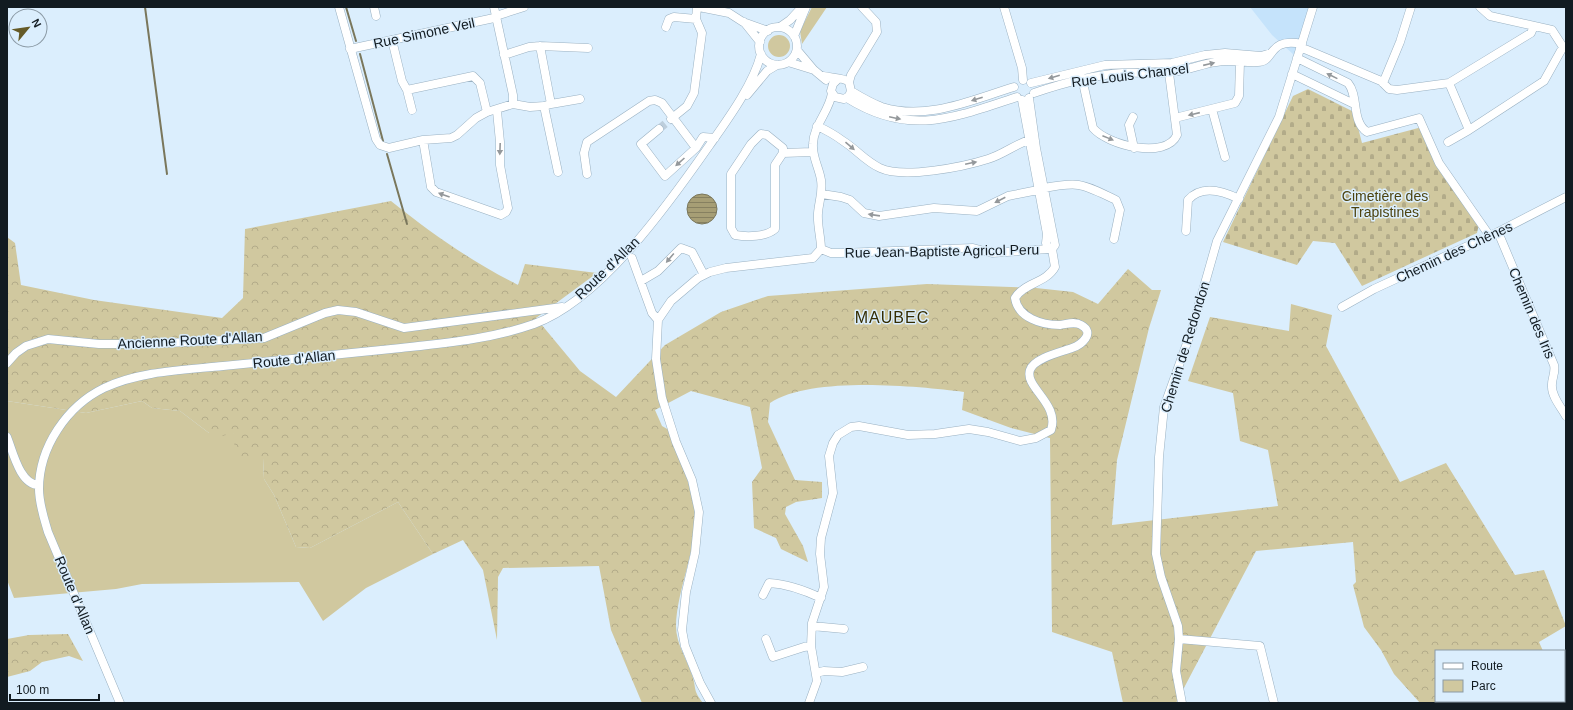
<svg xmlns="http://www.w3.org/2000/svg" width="1573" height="710" font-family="Arial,sans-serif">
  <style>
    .built { fill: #c5e3fb }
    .green { fill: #d0c89f }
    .forest { fill: url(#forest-crowns) }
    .cemetery { fill: url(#cemetery-stones) }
    .water { fill: url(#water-rules); stroke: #7a775c }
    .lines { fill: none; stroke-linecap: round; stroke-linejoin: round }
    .stream { stroke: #7a775c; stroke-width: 2 }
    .minor-tunnel { stroke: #bdcedc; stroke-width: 8; stroke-dasharray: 8 4; stroke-linecap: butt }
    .minor-casing { stroke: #9ab1c2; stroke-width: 9 }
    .minor { stroke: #fff; stroke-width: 8 }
    .oneway { fill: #94989b }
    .labels { text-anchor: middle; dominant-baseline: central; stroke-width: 3; stroke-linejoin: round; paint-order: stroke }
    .street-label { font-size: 14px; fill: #121b21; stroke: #dbeefd }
    .park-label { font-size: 14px; fill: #4d430f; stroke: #dbeefd }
    .quarter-label { font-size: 16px; letter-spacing: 1px; fill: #352d02; stroke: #dbeefd }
  </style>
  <defs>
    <pattern id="forest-crowns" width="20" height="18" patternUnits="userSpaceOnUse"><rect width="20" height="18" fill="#d0c89f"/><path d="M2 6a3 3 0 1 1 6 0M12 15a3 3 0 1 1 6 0" fill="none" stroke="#b2ab89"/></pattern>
    <pattern id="cemetery-stones" width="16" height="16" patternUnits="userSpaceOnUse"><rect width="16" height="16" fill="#d0c89f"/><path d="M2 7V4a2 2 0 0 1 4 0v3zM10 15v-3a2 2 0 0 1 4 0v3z" fill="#b2ab89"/></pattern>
    <pattern id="water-rules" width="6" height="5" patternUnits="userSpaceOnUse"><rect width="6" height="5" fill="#a69e75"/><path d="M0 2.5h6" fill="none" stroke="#868060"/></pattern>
  </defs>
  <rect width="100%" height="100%" fill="#dbeefd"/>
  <path class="built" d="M 1250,7 L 1309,7 L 1294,55 L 1272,35 Z"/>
  <path class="green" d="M 812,7 L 827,7 L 802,44 L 800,31 Z
    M768 46a11 11 0 1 1 22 0a11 11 0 1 1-22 0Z
    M 7,401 L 86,413 L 142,401 L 152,408 L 180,411 L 209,433 L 233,433 L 263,458 L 264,479 L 274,495 L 296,547 L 310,548 L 398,502 L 433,554 L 366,588 L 323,621 L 299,582 L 142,584 L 116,589 L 14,598 L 7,580 Z"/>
  <path class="forest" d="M 391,201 C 432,234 471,261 518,285 L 525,264 L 597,273 L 536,318 L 580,371 L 616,397 L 665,345 L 721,312 L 768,296 L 927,284 L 1036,288 L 1073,292 L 1098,304 L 1128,269 L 1152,290 L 1161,290 L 1149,328 L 1117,460 L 1112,525 L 1278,506 L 1268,450 L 1240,441 L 1233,393 L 1188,381 L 1210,317 L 1289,331 L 1291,304 L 1332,315 L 1326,346 L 1400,482 L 1446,463 L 1515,575 L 1544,570 L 1566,626 L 1539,642 L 1543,651 L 1436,651 L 1436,701 L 1564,701 L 1564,675 L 1566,679 L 1566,703 L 1420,703 L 1394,674 L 1381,650 L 1364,627 L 1353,585 L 1356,582 L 1353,542 L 1256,551 L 1176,703 L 1123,703 L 1112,652 L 1052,632 L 1050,438 L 1011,428 L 962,410 L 964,392 C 915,386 811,376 770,403 L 768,422 L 795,480 L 822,482 L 822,498 L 796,502 L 786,507 L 785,514 L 803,546 L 808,562 L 781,549 L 776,538 L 754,528 L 752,482 L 762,468 L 750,407 L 691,391 L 655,410 L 662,426 L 669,430 C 678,457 695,490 695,518 C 695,555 677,590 676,626 C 676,644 687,659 692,675 C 697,689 692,689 703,703 L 642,703 L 611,630 L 599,566 L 503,568 L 498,577 L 497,640 L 483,570 L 463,540 L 433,554 L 398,502 L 310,548 L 296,547 L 274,495 L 264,479 L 263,458 L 236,459 L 233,433 L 219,437 L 209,433 L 180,411 L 152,408 L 142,401 L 86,413 L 7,401 L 7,237 L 15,243 L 21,285 L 94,300 L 222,318 L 243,298 L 245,229 Z
    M 68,634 L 83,661 L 69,656 L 42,662 L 30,671 L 7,677 L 7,639 L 29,635 Z"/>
  <path class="cemetery" d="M 1308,89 L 1354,112 L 1362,143 L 1422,127 L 1443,176 L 1479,224 L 1477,233 L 1362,286 L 1335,243 L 1313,241 L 1297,265 L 1223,242 L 1293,96 Z"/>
  <path class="water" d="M687 209a15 15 0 1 1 30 0a15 15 0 1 1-30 0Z"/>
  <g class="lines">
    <path class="stream" d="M 145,7 L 167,174
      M 346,7 L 356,41
      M 360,54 L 383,141
      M 387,154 L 407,224"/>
    <path class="minor-tunnel" d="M 659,129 L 671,119"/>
    <defs>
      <path id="minor" d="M 339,7 L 376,139 L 380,145 L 389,148 L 423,140 L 451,138 L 457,135 L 476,118 L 487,112 L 513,104 L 513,95 L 494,7
        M 374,7 L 376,16
        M 699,7 L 729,13 L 743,22 L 768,31
        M 1004,7 L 1022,68 L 1023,80
        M 744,22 L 760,42
        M 666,27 L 669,19 L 674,17 L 696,19
        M 780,27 L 790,20 L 802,7
        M759 46a19 19 0 1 1 38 0a19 19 0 1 1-38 0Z
        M 794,36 L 806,7
        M 392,40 L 402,81 L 407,90 L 473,76 L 480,83 L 487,112
        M 540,46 L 551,104 L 544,106 L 558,172
        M 1300,47 L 1381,81 L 1389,89 L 1397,90 L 1449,83 L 1531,33 L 1534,26
        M 350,49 L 494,18 L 496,16 L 524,7
        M 797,50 L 813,69
        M 504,55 L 529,47 L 540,46 L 588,48
        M 1297,58 L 1348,83 C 1359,96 1351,121 1367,132 L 1419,118 L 1439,163 L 1489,235
        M 788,62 L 814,70 L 826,80
        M 1292,74 L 1354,104
        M 823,76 C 831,78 843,77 849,82 L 851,91 L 849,96 L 844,99 L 835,97 L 831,91 L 833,84 L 837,80
        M 1082,78 L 1093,128 C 1107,145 1166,160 1177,135 L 1169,73
        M 849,82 L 851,75 L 877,32 L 876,22 L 862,7
        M 1031,83 L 1105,65 L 1172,63 L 1205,55 L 1225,53 L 1261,56 L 1271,53
        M 1383,83 L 1400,42 L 1411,7
        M 1449,83 L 1469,130 L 1544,81 L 1563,47 L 1552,30 L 1490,16 L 1480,7
        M 407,90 L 412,110
        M 851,91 C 861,97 871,103 882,107 C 927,121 971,100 1014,87
        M 1034,93 C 1063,83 1092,75 1123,73 C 1139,72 1155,74 1171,72 C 1187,71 1201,64 1216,62 C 1230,59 1244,63 1258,62 C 1275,62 1267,37 1302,44
        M 747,95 L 767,71 L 777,65
        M 847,98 C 909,137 953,118 1017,97
        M 1029,98 L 1036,148 L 1055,245 L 1052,249
        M 1022,100 L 1047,234 L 1046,243 L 1048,249 L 1052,249
        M 513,104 L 530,107 L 544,106
        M 551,104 L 580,99
        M 1212,109 L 1225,157
        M 1133,117 L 1129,125 L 1134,148
        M 1175,118 L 1235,103 L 1239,96 L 1240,62
        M 671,119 L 687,106 L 694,93 L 702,33 L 696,19 L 697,7
        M 817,126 C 826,130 835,135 843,141 C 856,149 865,161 880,168 C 903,179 963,167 988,159 C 1002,155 1014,145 1029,140
        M 659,129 L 641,144 L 665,176 L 696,148
        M 761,134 L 767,135 L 783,148 L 783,153 L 775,165 L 775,229 C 766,237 747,237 735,235 L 731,228 L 731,174 L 751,144 Z
        M 423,140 L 431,187 L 436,192 L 501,215 L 506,212 L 508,208 L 500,165 L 500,142 L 497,111
        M 1448,142 L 1469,130
        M 783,153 L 812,152
        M 587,174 L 584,153 L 587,142 L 649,101 L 655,100 L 662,103 L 696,148 L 703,137 L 715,138
        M 1044,188 C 1081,181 1082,184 1116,200 L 1120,210 L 1114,239
        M 822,194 L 841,197 L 850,200 L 864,213 L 879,216 L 934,208 L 977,211 L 1008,196 L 1038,190
        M 1186,231 L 1188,200 C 1202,184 1223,191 1239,199
        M 1498,232 L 1554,365 C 1556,373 1551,379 1552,387 C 1552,397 1561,407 1566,416
        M 821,249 L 831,253 L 841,253 L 973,248 L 992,253 L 1048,249
        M 821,249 C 821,237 817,225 818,213 C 819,201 823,192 821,180 C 819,167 812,157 813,144 C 814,124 829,112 832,93
        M 632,258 L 652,313 L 658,320
        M 641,281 L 658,271 L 681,248 L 692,252 L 704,275
        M 1342,307 L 1374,289 L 1498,232 L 1566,197
        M 7,363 L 16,353 L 26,346 L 48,339 L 99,344 L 148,344 L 264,338 L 325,313 L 338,310 L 356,312 L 404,328 L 562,307
        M 7,437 C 13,452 20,485 39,485
        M 763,595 L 769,583 C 788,584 804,590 821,598
        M 812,626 L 844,629
        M 766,639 L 773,657 L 804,647 L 811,646
        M 1179,639 L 1260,646 L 1274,703
        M 816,673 L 824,671 L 842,672 L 863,667
        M 120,703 L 48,532 C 44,518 39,504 39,489 C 39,447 67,406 104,388 C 140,371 184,370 223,366 C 282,360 342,354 401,348 C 447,343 491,339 534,324 C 601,300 670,202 709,146 C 728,119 753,85 761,54
        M 711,703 L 700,683 L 685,646 L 682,630 L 686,592 L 695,553 L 699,512 L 692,480 L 676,442 L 662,398 L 656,359 L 658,320 L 671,301 L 698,278 L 710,272 L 726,268 L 813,258 L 821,249
        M 809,703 L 817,681 L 811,646 L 812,623 L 824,587 L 820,554 L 821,538 L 833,493 L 829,456 L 833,443 L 838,435 L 851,427 L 859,426 L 908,435 L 935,434 L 969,429 L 988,432 L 1020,441 L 1036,438 L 1051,430 C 1060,404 1024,387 1030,370 C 1034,358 1061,352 1072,348 C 1081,345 1096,333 1081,325 C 1075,321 1067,324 1060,325 C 1042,325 1018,318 1015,298 C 1024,283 1046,283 1055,267 L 1052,249
        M 1182,703 L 1176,671 L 1179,639 L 1178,626 L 1161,577 L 1156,554 L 1159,457 L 1164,407 L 1192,329 L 1217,241 L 1279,117 L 1313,7"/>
    </defs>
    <use href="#minor" class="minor-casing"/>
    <use href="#minor" class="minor"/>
  </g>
  <defs><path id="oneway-solid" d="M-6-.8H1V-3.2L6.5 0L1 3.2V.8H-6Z"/></defs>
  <g class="oneway">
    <use href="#oneway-solid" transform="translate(1209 64) rotate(-13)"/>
    <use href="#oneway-solid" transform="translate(1332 76) rotate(-154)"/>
    <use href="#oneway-solid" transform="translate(1054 77) rotate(164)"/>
    <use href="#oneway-solid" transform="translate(977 99) rotate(162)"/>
    <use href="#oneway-solid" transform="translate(1194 114) rotate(167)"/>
    <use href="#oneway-solid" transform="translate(895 118) rotate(12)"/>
    <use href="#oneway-solid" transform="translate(1108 138) rotate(22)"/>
    <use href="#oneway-solid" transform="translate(850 146) rotate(41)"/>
    <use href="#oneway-solid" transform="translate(500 149) rotate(92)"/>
    <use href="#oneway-solid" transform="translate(680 162) rotate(138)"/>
    <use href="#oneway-solid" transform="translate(971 163) rotate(-12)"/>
    <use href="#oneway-solid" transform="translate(444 195) rotate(-160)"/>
    <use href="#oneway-solid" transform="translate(1000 200) rotate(153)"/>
    <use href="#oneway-solid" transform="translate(874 215) rotate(-172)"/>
    <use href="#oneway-solid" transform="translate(670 258) rotate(130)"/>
  </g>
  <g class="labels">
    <g class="street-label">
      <text transform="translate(424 33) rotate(-12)">Rue Simone Veil</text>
      <text transform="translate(1130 75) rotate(-7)">Rue Louis Chancel</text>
      <text transform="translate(942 251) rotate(-1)">Rue Jean-Baptiste Agricol Peru</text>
      <text transform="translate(1454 252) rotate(-25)">Chemin des Chênes</text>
      <text transform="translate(607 268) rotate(-44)">Route d'Allan</text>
      <text transform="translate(1532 313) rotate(67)">Chemin des Iris</text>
      <text transform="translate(190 340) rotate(-3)">Ancienne Route d'Allan</text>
      <text transform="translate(1185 347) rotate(-73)">Chemin de Redondon</text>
      <text transform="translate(294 359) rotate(-6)">Route d'Allan</text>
      <text transform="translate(75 595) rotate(67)">Route d'Allan</text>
    </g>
    <g class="park-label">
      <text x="1385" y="196">Cimetière des<tspan x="1385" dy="16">Trapistines</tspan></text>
    </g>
    <g class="quarter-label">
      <text x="892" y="317">MAUBEC</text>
    </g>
  </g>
  <rect width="1573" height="710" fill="none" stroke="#121b21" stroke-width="16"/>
  <rect x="1435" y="650" width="130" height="52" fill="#dbeefd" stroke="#8b9aa5"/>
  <rect x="1443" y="663" width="20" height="6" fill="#ffffff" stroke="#8b9aa5"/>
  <text x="1471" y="670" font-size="12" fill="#121b21">Route</text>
  <rect x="1443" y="680" width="20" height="12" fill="#d0c89f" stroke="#8b9aa5"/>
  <text x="1471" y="690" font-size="12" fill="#121b21">Parc</text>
  <g transform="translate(28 28) rotate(61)"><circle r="19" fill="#dbeefd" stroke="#8b9aa5"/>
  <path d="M0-3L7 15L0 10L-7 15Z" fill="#655a27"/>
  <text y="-6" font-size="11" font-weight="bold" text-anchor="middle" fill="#121b21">N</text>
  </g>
  <path d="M10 694v6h89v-6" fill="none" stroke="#121b21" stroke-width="2"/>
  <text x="16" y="694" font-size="12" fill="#121b21" stroke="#dbeefd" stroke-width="3" paint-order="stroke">100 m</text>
</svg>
